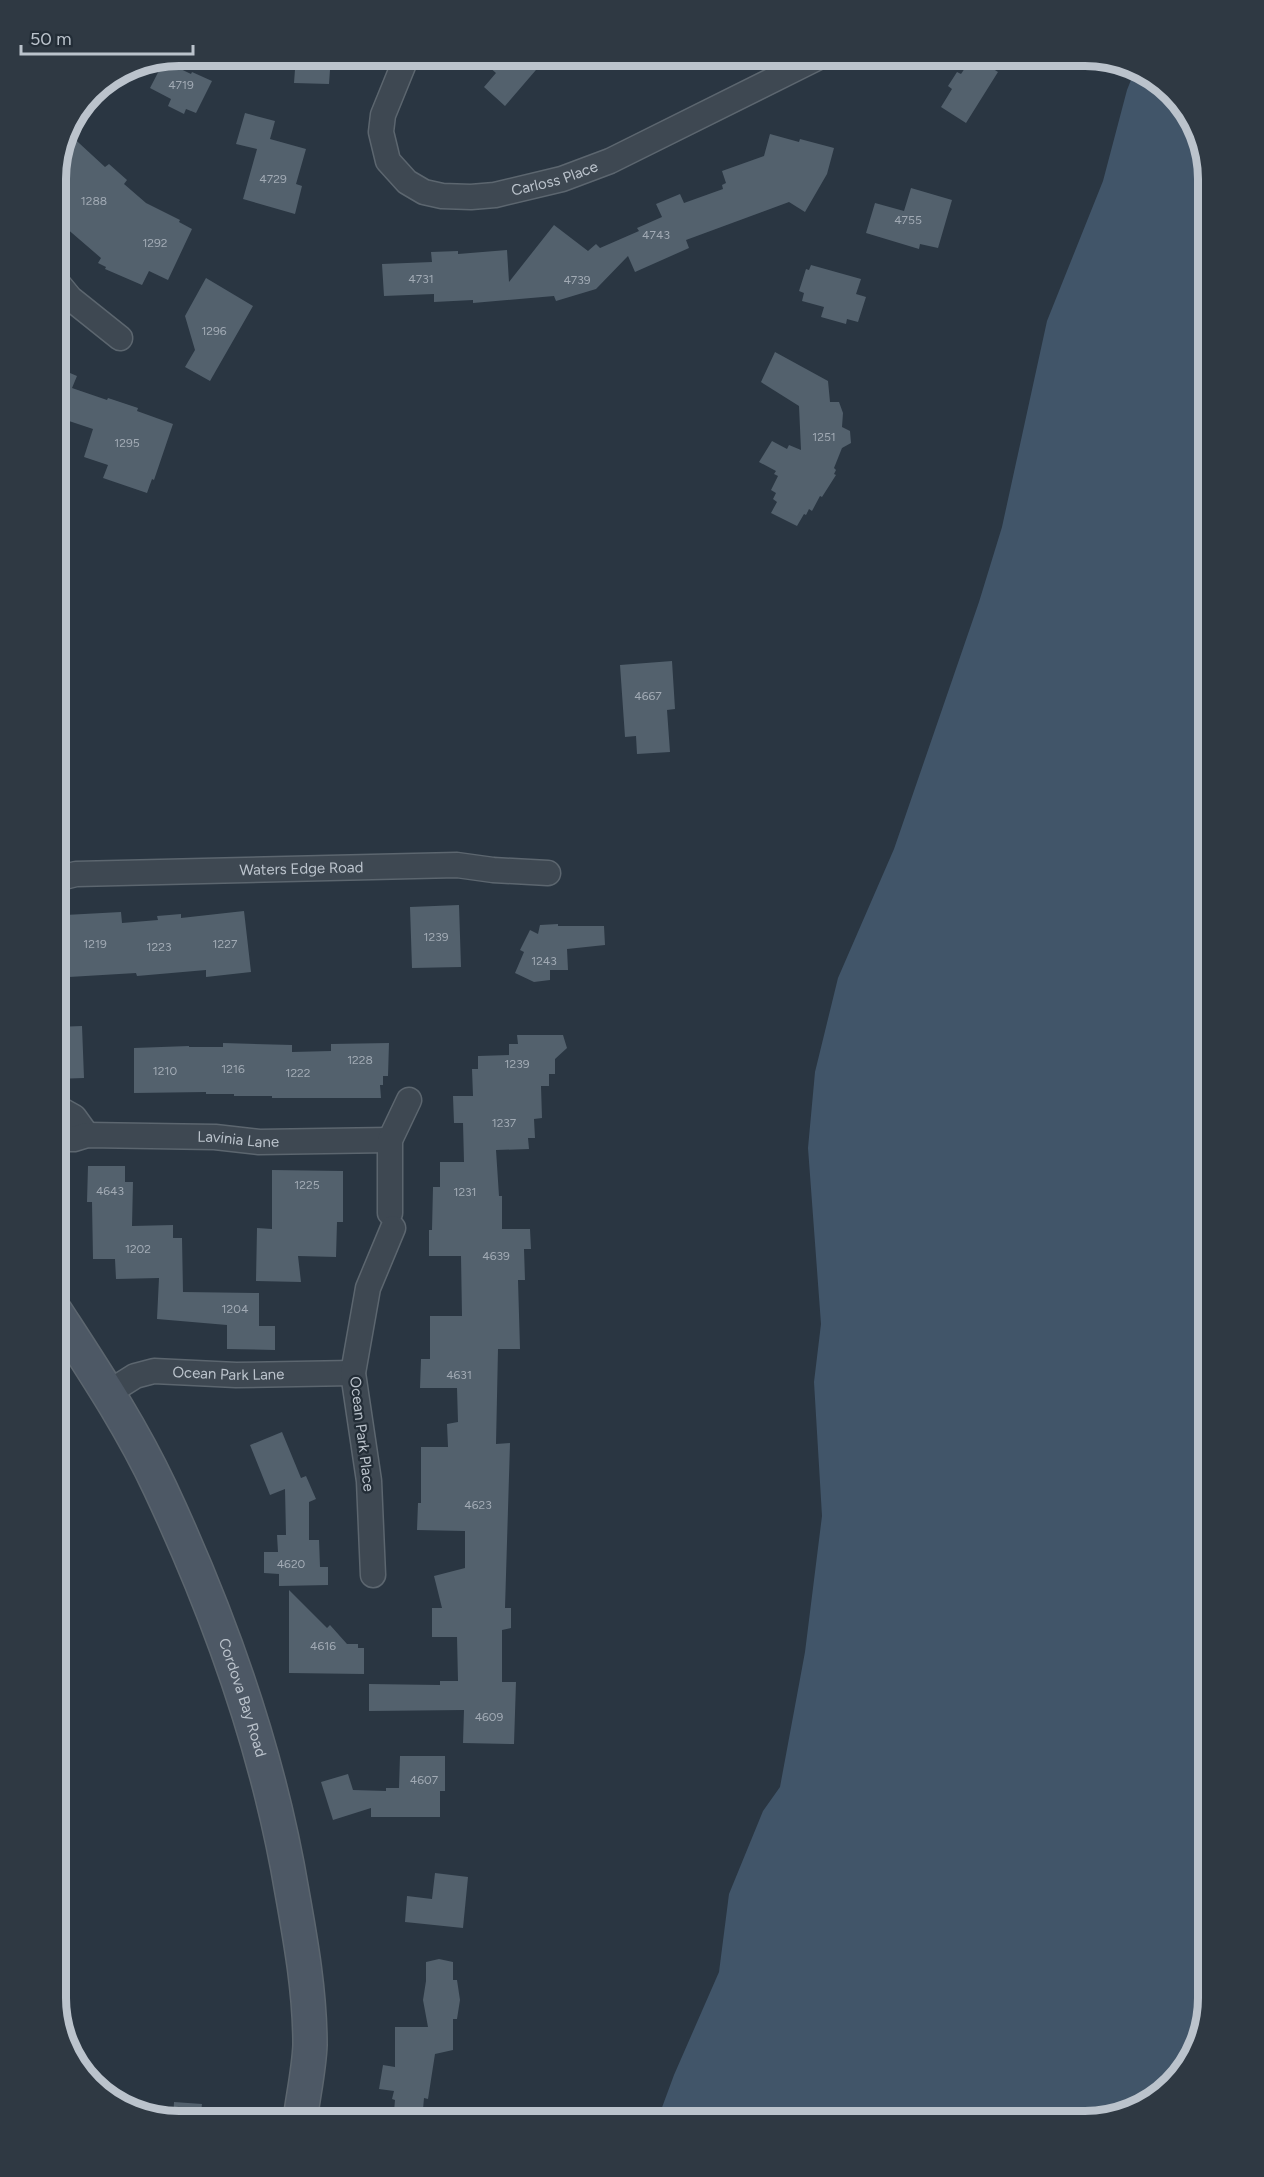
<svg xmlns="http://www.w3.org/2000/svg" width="1264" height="2177" font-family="Figtree,sans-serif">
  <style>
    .water { fill: #415569 }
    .building { fill: #53616d }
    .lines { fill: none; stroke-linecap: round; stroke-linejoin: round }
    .street-casing { stroke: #5c666f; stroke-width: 27 }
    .secondary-casing { stroke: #5c666f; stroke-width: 36 }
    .street { stroke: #3e4852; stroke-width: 24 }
    .secondary { stroke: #4d5865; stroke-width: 33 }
    .labels { text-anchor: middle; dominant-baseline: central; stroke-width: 4.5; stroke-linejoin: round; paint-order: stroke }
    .number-label { font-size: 12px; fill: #a1aab4 }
    .street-label { font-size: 15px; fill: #bbc3cc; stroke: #232d37 }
    .rim { fill: none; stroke: #bbc3cc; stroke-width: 8 }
  </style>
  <rect width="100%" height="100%" fill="#2a3642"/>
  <path class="water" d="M 1135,70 L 1154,77 L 1196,125 L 1208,179 L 1208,1998 L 1188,2066 L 1139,2109 L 1085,2121 L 657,2121 L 674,2075 L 719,1972 L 729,1894 L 763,1811 L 780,1787 L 805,1652 L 822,1516 L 814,1382 L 821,1324 L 808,1148 L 815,1072 L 838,978 L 894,849 L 979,602 L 1002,527 L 1047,321 L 1103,181 L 1127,90 Z"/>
  <path class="building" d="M 296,56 L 331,56 L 329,84 L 294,83 Z
    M 497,56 L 548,56 L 505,106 L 484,87 L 496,73 L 488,66 Z
    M 973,56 L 998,72 L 966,123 L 941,107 L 952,89 L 948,86 L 957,72 L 961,74 Z
    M 164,61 L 191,74 L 192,72 L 212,81 L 196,113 L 186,109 L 184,114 L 168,106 L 171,99 L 150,88 Z
    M 245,113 L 275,121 L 270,139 L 306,149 L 296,184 L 302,186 L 295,214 L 243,199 L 257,149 L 236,144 Z
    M 66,131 L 105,167 L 109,164 L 127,180 L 124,184 L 146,203 L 180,220 L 179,222 L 192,229 L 168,280 L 149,271 L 142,285 L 105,269 L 106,267 L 98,263 L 101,258 L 65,227 L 69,222 L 56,211 L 56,171 Z
    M 770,134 L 799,142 L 800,139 L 834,148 L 827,174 L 805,212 L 789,202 L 686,240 L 689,248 L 635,272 L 628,256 L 596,289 L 556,301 L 554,296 L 473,303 L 473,300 L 434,302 L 434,294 L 384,296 L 382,264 L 432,262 L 431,252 L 458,251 L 458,254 L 507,250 L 509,282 L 554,225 L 588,251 L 596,244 L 600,248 L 639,231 L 637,228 L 662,217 L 656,204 L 680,194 L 684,203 L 723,189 L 722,185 L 726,183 L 722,171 L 764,156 Z
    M 911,188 L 952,200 L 938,248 L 920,244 L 919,249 L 866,233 L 875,203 L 904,211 Z
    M 811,265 L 861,279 L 856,294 L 866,297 L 858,322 L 847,319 L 846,324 L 821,317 L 824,307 L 802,301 L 804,293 L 799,291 L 806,269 L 809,270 Z
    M 206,278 L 253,306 L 210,381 L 185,367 L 195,350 L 185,316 Z
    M 775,352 L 828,381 L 830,402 L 839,402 L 843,413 L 842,427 L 850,431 L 851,443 L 842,448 L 834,468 L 836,470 L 834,474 L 836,475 L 822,497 L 820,496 L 812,511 L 809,509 L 806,515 L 804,514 L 797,526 L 771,513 L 777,502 L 773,499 L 776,493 L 771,490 L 778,476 L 774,474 L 776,471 L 759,462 L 772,441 L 787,449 L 789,445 L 801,450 L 799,406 L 761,382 Z
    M 56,367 L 77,376 L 72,388 L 107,400 L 108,398 L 138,408 L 137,411 L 173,424 L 154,480 L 152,479 L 147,493 L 103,478 L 108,465 L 84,457 L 93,429 L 60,418 L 56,427 Z
    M 672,661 L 675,709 L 667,710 L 670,752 L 637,754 L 636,736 L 625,737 L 620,665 Z
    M 459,905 L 461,967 L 412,968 L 410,907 Z
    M 244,911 L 251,972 L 206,977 L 206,970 L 137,976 L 136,973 L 69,977 L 65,915 L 121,912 L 122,923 L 158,920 L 157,916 L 181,914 L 181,918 Z
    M 558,924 L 558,926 L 604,926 L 605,945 L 567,949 L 568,970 L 550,970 L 550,980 L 534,982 L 515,973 L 524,952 L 520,950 L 530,930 L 538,934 L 540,925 Z
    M 82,1026 L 84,1078 L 56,1079 L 56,1027 Z
    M 517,1035 L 563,1035 L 567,1048 L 555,1059 L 555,1074 L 549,1074 L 549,1086 L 541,1086 L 542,1118 L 534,1119 L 535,1138 L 528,1138 L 529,1149 L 496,1150 L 499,1196 L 502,1196 L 502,1229 L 530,1229 L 531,1249 L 524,1249 L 525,1280 L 518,1280 L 520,1349 L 498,1349 L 496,1444 L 510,1443 L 505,1608 L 511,1608 L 511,1628 L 502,1630 L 502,1682 L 516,1682 L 514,1744 L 463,1743 L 464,1710 L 369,1711 L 369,1684 L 440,1685 L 440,1681 L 458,1681 L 457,1637 L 432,1637 L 432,1608 L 442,1608 L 434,1576 L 465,1568 L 465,1531 L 417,1530 L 418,1503 L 421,1503 L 421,1447 L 448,1447 L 447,1424 L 458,1422 L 457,1388 L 420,1388 L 421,1359 L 430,1359 L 430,1316 L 462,1316 L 461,1256 L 429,1256 L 429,1230 L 432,1230 L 433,1187 L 440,1187 L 440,1162 L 464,1162 L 463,1123 L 454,1123 L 453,1096 L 473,1096 L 472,1069 L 478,1069 L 478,1056 L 509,1055 L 509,1044 L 518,1044 Z
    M 223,1043 L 292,1045 L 292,1052 L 331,1051 L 331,1044 L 389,1043 L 388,1076 L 383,1076 L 383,1085 L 380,1085 L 381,1098 L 272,1098 L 272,1096 L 234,1096 L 234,1094 L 206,1094 L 206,1092 L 134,1093 L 134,1048 L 189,1046 L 189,1047 L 223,1047 Z
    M 88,1166 L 125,1166 L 125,1182 L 133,1182 L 132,1226 L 173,1225 L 173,1238 L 182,1238 L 183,1292 L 259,1293 L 259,1326 L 275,1326 L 275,1350 L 227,1349 L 227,1325 L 157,1319 L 159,1278 L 116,1279 L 115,1259 L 93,1259 L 92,1202 L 87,1202 Z
    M 272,1170 L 343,1171 L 343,1222 L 337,1222 L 336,1257 L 298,1256 L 301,1282 L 256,1281 L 257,1228 L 272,1229 Z
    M 282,1432 L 301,1478 L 306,1476 L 316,1499 L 309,1502 L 309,1540 L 319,1540 L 320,1567 L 328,1567 L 328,1585 L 279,1586 L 279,1574 L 264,1573 L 264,1552 L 278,1552 L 277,1535 L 286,1535 L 285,1489 L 270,1495 L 250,1445 Z
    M 289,1590 L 327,1628 L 330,1625 L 347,1644 L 358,1644 L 358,1648 L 364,1648 L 364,1674 L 289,1673 Z
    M 400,1756 L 445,1756 L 445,1791 L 440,1791 L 440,1817 L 371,1817 L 371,1808 L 333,1820 L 321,1782 L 348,1774 L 353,1790 L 386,1791 L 386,1788 L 399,1788 Z
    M 435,1873 L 468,1877 L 463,1928 L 405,1922 L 407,1896 L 432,1899 Z
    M 439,1959 L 453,1962 L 453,1980 L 457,1980 L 460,2000 L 457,2019 L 453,2019 L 453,2050 L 435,2054 L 428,2099 L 424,2098 L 422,2121 L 396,2121 L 397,2112 L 394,2112 L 395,2100 L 392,2099 L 394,2091 L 379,2089 L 383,2065 L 395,2067 L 395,2027 L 428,2027 L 423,2000 L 426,1981 L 426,1962 Z
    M 174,2102 L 202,2104 L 200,2121 L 173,2121 Z"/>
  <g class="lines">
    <defs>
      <g id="street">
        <path id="s1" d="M 407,56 L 383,115 L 381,132 L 388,161 L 407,182 L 424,192 L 442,196 L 471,197 L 495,195 L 562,179 L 610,161 L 821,56"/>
        <path d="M 56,281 L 70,298 L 120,338"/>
        <path id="s2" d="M 56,879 L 76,874 L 457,865 L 493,870 L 548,873"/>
        <path d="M 56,1107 L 74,1117 L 87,1135"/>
        <path id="s3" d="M 56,1139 L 74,1139 L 87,1135 L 215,1137 L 259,1142 L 390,1140"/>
        <path d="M 390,1213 L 390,1140 L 409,1100"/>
        <path id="s4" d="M 108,1393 L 135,1376 L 154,1371 L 236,1375 L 353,1373"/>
        <path d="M 373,1575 L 369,1481 L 353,1373 L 368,1288 L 393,1228"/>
      </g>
      <g id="secondary">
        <path id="s5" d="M 56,1312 C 93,1369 131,1426 160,1488 C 219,1614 269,1754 292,1892 C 301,1942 310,1993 310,2045 C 309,2070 303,2096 300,2121"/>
      </g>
    </defs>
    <use href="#street" class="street-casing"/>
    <use href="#secondary" class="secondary-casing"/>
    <use href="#street" class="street"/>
    <use href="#secondary" class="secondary"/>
  </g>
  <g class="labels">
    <g class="number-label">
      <text x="181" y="85">4719</text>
      <text x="273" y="179">4729</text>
      <text x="94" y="201">1288</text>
      <text x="908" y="220">4755</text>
      <text x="656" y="235">4743</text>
      <text x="155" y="243">1292</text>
      <text x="421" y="279">4731</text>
      <text x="577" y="280">4739</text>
      <text x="214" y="331">1296</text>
      <text x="824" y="437">1251</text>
      <text x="127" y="443">1295</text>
      <text x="648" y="696">4667</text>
      <text x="436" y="937">1239</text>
      <text x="95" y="944">1219</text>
      <text x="225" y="944">1227</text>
      <text x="159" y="947">1223</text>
      <text x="544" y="961">1243</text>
      <text x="360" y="1060">1228</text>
      <text x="517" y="1064">1239</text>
      <text x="233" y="1069">1216</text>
      <text x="165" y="1071">1210</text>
      <text x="298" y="1073">1222</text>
      <text x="504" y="1123">1237</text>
      <text x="307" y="1185">1225</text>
      <text x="110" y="1191">4643</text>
      <text x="465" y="1192">1231</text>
      <text x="138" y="1249">1202</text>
      <text x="496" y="1256">4639</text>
      <text x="235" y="1309">1204</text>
      <text x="459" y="1375">4631</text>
      <text x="478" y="1505">4623</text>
      <text x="291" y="1564">4620</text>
      <text x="323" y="1646">4616</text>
      <text x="489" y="1717">4609</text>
      <text x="424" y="1780">4607</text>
    </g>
    <g class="street-label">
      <text stroke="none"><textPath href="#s1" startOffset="292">Carloss Place</textPath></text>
      <text stroke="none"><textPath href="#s2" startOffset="246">Waters Edge Road</textPath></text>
      <text stroke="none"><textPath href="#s3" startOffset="183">Lavinia Lane</textPath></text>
      <text stroke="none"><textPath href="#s4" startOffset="126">Ocean Park Lane</textPath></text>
      <text transform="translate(362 1434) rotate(83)">Ocean Park Place</text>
      <text stroke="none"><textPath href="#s5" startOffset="430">Cordova Bay Road</textPath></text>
    </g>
  </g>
  <path d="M0 0H1264V2177H0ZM179 66H1085A113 113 0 0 1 1198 179V1998A113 113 0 0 1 1085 2111H179A113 113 0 0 1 66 1998V179A113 113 0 0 1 179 66Z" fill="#2f3943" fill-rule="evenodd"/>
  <path class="rim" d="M179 66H1085A113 113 0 0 1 1198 179V1998A113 113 0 0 1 1085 2111H179A113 113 0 0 1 66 1998V179A113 113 0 0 1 179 66Z"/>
  <path d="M21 45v9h172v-9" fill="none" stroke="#bbc3cc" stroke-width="3"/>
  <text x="30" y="45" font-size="18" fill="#bbc3cc" stroke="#232d37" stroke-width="4.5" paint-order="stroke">50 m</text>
</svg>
